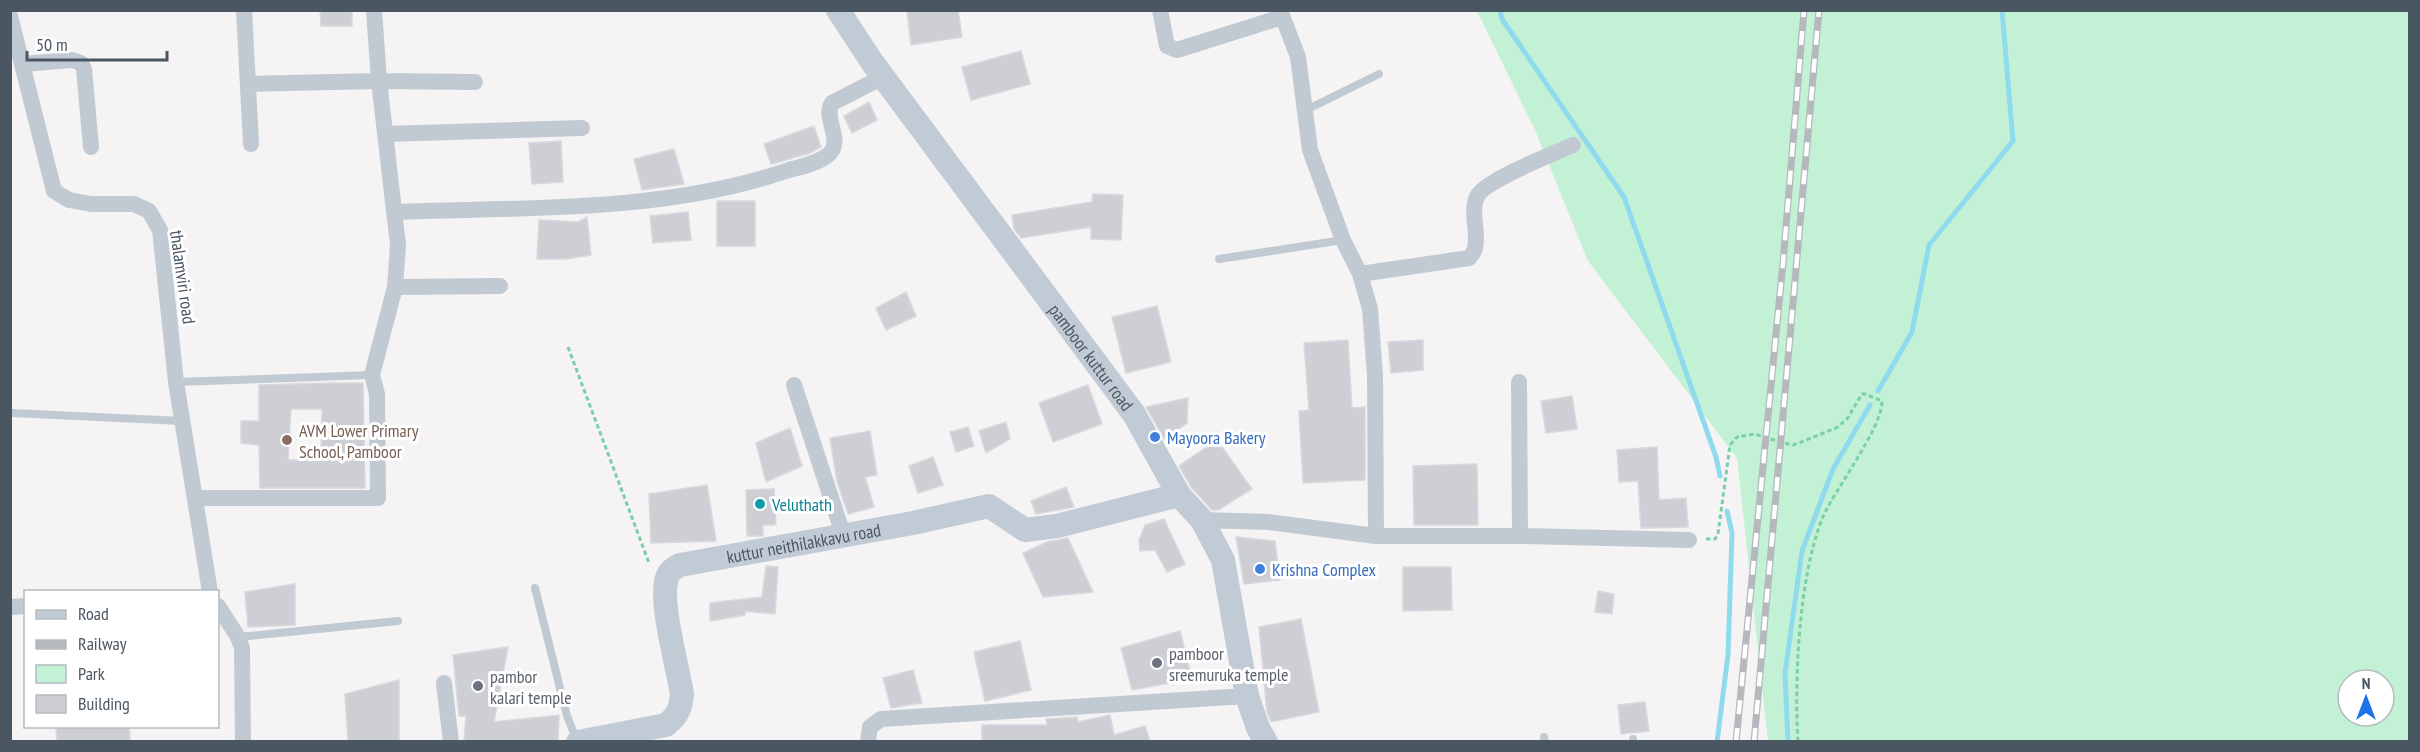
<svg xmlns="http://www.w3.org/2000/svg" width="2420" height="752" font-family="'PT Sans Narrow',sans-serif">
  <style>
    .green { fill: #c3f1d5; fill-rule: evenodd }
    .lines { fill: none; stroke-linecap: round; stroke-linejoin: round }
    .stream { stroke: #90daee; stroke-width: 5 }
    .building { fill: #cdcfd5; stroke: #d7d9de; stroke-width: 1.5; fill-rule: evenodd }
    .path { stroke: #7ad0a6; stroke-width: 3; stroke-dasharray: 4.5 3; stroke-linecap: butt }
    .lane { stroke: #c1cad2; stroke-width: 8 }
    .street { stroke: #c1cad2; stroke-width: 16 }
    .secondary { stroke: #c1cbd6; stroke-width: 24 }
    .rail-casing { stroke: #b5b8bd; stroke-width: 7 }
    .rail { stroke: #fff; stroke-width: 4.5; stroke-dasharray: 14; stroke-linecap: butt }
    .shop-dot { fill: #3f7fe0; stroke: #fff; stroke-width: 2 }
    .education-dot { fill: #8d6e63; stroke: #fff; stroke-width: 2 }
    .culture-dot { fill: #0f9aa8; stroke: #fff; stroke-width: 2 }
    .worship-dot { fill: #6b7280; stroke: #fff; stroke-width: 2 }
    .labels { text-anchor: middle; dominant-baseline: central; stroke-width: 6; stroke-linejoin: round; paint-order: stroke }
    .street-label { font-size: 18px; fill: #4a5661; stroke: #fff }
    .education-label { font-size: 18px; fill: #785e54; stroke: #fff; text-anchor: start }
    .shop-label { font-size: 18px; fill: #366cbe; stroke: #fff; text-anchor: start }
    .culture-label { font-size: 18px; fill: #0d838f; stroke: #fff; text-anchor: start }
    .worship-label { font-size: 18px; fill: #5b616d; stroke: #fff; text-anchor: start }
  </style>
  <rect width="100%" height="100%" fill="#f5f3f3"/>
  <path class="green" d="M 1477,11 L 2409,11 L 2409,741 L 1768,741 L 1737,458 L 1588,261 L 1535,130 ZM 2348,680 L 2384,680 L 2384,716 L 2348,716 Z"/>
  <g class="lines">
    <path class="stream" d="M 1500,10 L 1502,19 L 1624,197 L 1716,457 L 1720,476
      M 1878,391 L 1912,332 L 1929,245 L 2013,141 L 2002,10
      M 1717,742 L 1728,655 L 1732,533 L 1727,511
      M 1788,742 L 1785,673 L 1802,551 L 1833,469 L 1870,405"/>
  </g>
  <path class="building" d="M 320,10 L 352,10 L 352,26 L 321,26 Z
    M 907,10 L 958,10 L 962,37 L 911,45 Z
    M 1021,51 L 1030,84 L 971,100 L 962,67 Z
    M 869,102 L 877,120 L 852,133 L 844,116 Z
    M 814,126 L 821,147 L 810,153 L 771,164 L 764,144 Z
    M 561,141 L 563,182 L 532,184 L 529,143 Z
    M 674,149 L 684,184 L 642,190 L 634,159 Z
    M 1093,194 L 1123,195 L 1121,240 L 1091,239 L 1091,227 L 1021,238 L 1014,229 L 1012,215 L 1092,202 Z
    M 717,201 L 755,201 L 755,246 L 717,246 Z
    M 688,212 L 691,240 L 653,243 L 650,216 Z
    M 587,217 L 591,255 L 566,259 L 537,259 L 539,220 L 578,222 Z
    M 906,292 L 916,316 L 886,330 L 876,308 Z
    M 1157,306 L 1171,362 L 1126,373 L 1112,317 Z
    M 1348,340 L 1352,408 L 1365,407 L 1365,480 L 1303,483 L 1299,411 L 1309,410 L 1304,343 Z
    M 1423,340 L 1423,370 L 1391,373 L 1388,342 Z
    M 328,383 L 363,383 L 365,488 L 260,488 L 259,445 L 241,443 L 241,421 L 259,421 L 259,385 ZM 291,409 L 322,409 L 321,460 L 288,460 Z
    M 1088,385 L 1102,424 L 1053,442 L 1039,403 Z
    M 1572,396 L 1577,429 L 1546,433 L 1541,401 Z
    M 1188,398 L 1187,423 L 1165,440 L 1146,407 Z
    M 1006,422 L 1010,439 L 986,453 L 979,431 Z
    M 968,427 L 974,446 L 956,452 L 950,432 Z
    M 790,428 L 802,466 L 766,482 L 756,443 Z
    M 870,431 L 877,475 L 865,477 L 874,507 L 848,514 L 837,481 L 830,438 Z
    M 1217,440 L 1252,489 L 1218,510 L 1212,510 L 1191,487 L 1179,466 Z
    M 1657,447 L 1659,500 L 1686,498 L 1688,527 L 1641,528 L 1638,481 L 1619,482 L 1617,450 Z
    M 933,457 L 943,485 L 918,493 L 909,466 Z
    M 1477,464 L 1478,525 L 1414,525 L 1413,466 Z
    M 707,485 L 716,541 L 651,543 L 649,494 Z
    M 1066,487 L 1074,507 L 1036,514 L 1031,501 Z
    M 774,489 L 776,525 L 763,525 L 763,536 L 747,536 L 746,490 Z
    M 1164,519 L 1185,564 L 1167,572 L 1155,550 L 1140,551 L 1139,540 L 1145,525 Z
    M 1236,537 L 1275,541 L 1280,580 L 1244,584 Z
    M 1068,538 L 1093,592 L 1043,597 L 1023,553 L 1047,542 Z
    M 766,566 L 778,567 L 775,614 L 745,611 L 745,615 L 710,621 L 710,603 L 762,597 Z
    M 1403,567 L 1451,567 L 1452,610 L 1403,611 Z
    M 295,584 L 295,625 L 248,627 L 245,592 Z
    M 1598,591 L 1614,594 L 1612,614 L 1595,612 Z
    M 1301,619 L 1319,712 L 1271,722 L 1267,712 L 1259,627 Z
    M 1180,631 L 1192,679 L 1132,690 L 1121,648 Z
    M 1020,641 L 1031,690 L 985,701 L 974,652 Z
    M 508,647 L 494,722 L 559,715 L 558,741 L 464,741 L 466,716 L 459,716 L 453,655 Z
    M 913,670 L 922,703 L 891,708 L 883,678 Z
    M 399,680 L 399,741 L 348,741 L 345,694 Z
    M 1645,702 L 1649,731 L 1621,734 L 1618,705 Z
    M 1110,715 L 1114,735 L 1145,726 L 1150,741 L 982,741 L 982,725 L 1047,725 L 1046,719 L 1077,717 L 1078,722 Z
    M 56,726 L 129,726 L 130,741 L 57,741 Z"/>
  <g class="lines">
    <path class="path" d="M 568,347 L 649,563
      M 1706,539 L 1715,539 L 1718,534 L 1730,445 L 1737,437 L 1755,434 L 1780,442 L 1793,445 L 1799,443 L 1838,427 L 1847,419 L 1862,394 L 1865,394 L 1882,401 C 1882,429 1834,490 1822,519 C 1799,577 1794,679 1798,742"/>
    <path class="lane" d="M 1304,111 L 1379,74
      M 1219,259 L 1343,240
      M 176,382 L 372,375
      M 12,413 L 182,421
      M 535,588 L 567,716 L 577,741
      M 238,637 L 398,621
      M 1544,737 L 1545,742
      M 1633,742 L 1633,739"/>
    <path class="street" d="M 244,10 L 251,144
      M 1160,10 L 1167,46 L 1177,50 L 1282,17
      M 1280,10 L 1298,57 L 1310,150 L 1343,240 L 1360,274 L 1370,309 L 1375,376 L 1376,536
      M 10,16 L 54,191 L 69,200 L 91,204 L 134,204 L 149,211 L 160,230 L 176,382 L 210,592
      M 22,64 L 72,60 L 81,63 L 84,69 L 91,147
      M 248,84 L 379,81 L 475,82
      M 385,134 L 582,128
      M 395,212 C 525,207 661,213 786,171 C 799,167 817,164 828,155 C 845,141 822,118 832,103 L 883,77
      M 1360,274 L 1469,258 C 1485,244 1467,213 1478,195 C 1488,179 1553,154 1573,145
      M 395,287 L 500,286
      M 1519,382 L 1520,536
      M 794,385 L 843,534
      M 195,498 L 378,498 L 377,394 L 372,375 L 395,287 L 398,245 L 379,81 L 374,10
      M 1202,520 L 1268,522 L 1376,536 L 1520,536 L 1689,540
      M 218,606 L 238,637 L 242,648 L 243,742
      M 10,607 L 26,606
      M 444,683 L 451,742
      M 868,742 L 870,727 L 881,719 L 1247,696"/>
    <g class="secondary">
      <path id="s1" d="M 838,10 L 872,62 L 1134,414 L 1179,495 L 1202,520 L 1223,560 L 1247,696 L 1258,728 L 1266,742"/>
      <path id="s2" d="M 578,742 L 666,725 C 677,716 681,709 682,694 C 678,668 659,601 667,578 C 669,571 674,568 680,565 L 913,523 L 989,506 L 1025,530 L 1057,526 L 1179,495"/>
    </g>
    <defs>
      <path id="rail" d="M 1736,742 L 1783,263 L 1804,10
        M 1754,742 L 1819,10"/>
    </defs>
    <use href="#rail" class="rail-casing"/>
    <use href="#rail" class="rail"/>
  </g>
  <g class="shop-dot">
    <circle cx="1155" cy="437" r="6"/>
    <circle cx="1260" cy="569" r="6"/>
  </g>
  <circle class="education-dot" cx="287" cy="440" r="6"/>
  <circle class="culture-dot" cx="760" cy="504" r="6"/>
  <g class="worship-dot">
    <circle cx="1157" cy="663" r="6"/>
    <circle cx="478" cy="686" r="6"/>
  </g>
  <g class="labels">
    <g class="street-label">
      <text transform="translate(183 277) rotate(82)">thalamviri road</text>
      <text stroke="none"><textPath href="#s1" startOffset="430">pamboor kuttur road</textPath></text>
      <text stroke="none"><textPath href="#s2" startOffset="388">kuttur neithilakkavu road</textPath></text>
    </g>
    <g class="education-label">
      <text x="299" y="430">AVM Lower Primary<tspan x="299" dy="21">School, Pamboor</tspan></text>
    </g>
    <g class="shop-label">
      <text x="1167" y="437">Mayoora Bakery</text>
      <text x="1272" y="569">Krishna Complex</text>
    </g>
    <g class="culture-label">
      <text x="772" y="504">Veluthath</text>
    </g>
    <g class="worship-label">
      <text x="1169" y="653">pamboor<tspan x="1169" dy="21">sreemuruka temple</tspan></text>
      <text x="490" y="676">pambor<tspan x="490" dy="21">kalari temple</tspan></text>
    </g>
  </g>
  <rect width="2420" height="752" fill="none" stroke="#4a5661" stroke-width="24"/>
  <rect x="24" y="590" width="195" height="138" fill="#ffffff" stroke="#b7bbc0" stroke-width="1.5"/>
  <rect x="36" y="610" width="30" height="9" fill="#c1cbd6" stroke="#b7bbc0" stroke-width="1.5"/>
  <text x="78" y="620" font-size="18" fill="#4a5661">Road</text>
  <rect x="36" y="640" width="30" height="9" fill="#b5b8bd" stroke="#b7bbc0" stroke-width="1.5"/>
  <text x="78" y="650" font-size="18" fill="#4a5661">Railway</text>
  <rect x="36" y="665" width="30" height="18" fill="#c3f1d5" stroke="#b7bbc0" stroke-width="1.5"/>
  <text x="78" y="680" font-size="18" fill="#4a5661">Park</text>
  <rect x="36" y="695" width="30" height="18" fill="#cdcfd5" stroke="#b7bbc0" stroke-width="1.5"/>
  <text x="78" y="710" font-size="18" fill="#4a5661">Building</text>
  <g transform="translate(2366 698)"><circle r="28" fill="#ffffff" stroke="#b7bbc0" stroke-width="1.5"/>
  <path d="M0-4.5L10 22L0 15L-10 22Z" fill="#1a73e8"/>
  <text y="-9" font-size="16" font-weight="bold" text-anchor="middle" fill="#4a5661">N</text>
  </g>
  <path d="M27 51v9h140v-9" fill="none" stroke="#4a5661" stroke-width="3"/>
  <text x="36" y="51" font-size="18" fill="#4a5661" stroke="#ffffff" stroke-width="4.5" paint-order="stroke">50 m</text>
</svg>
